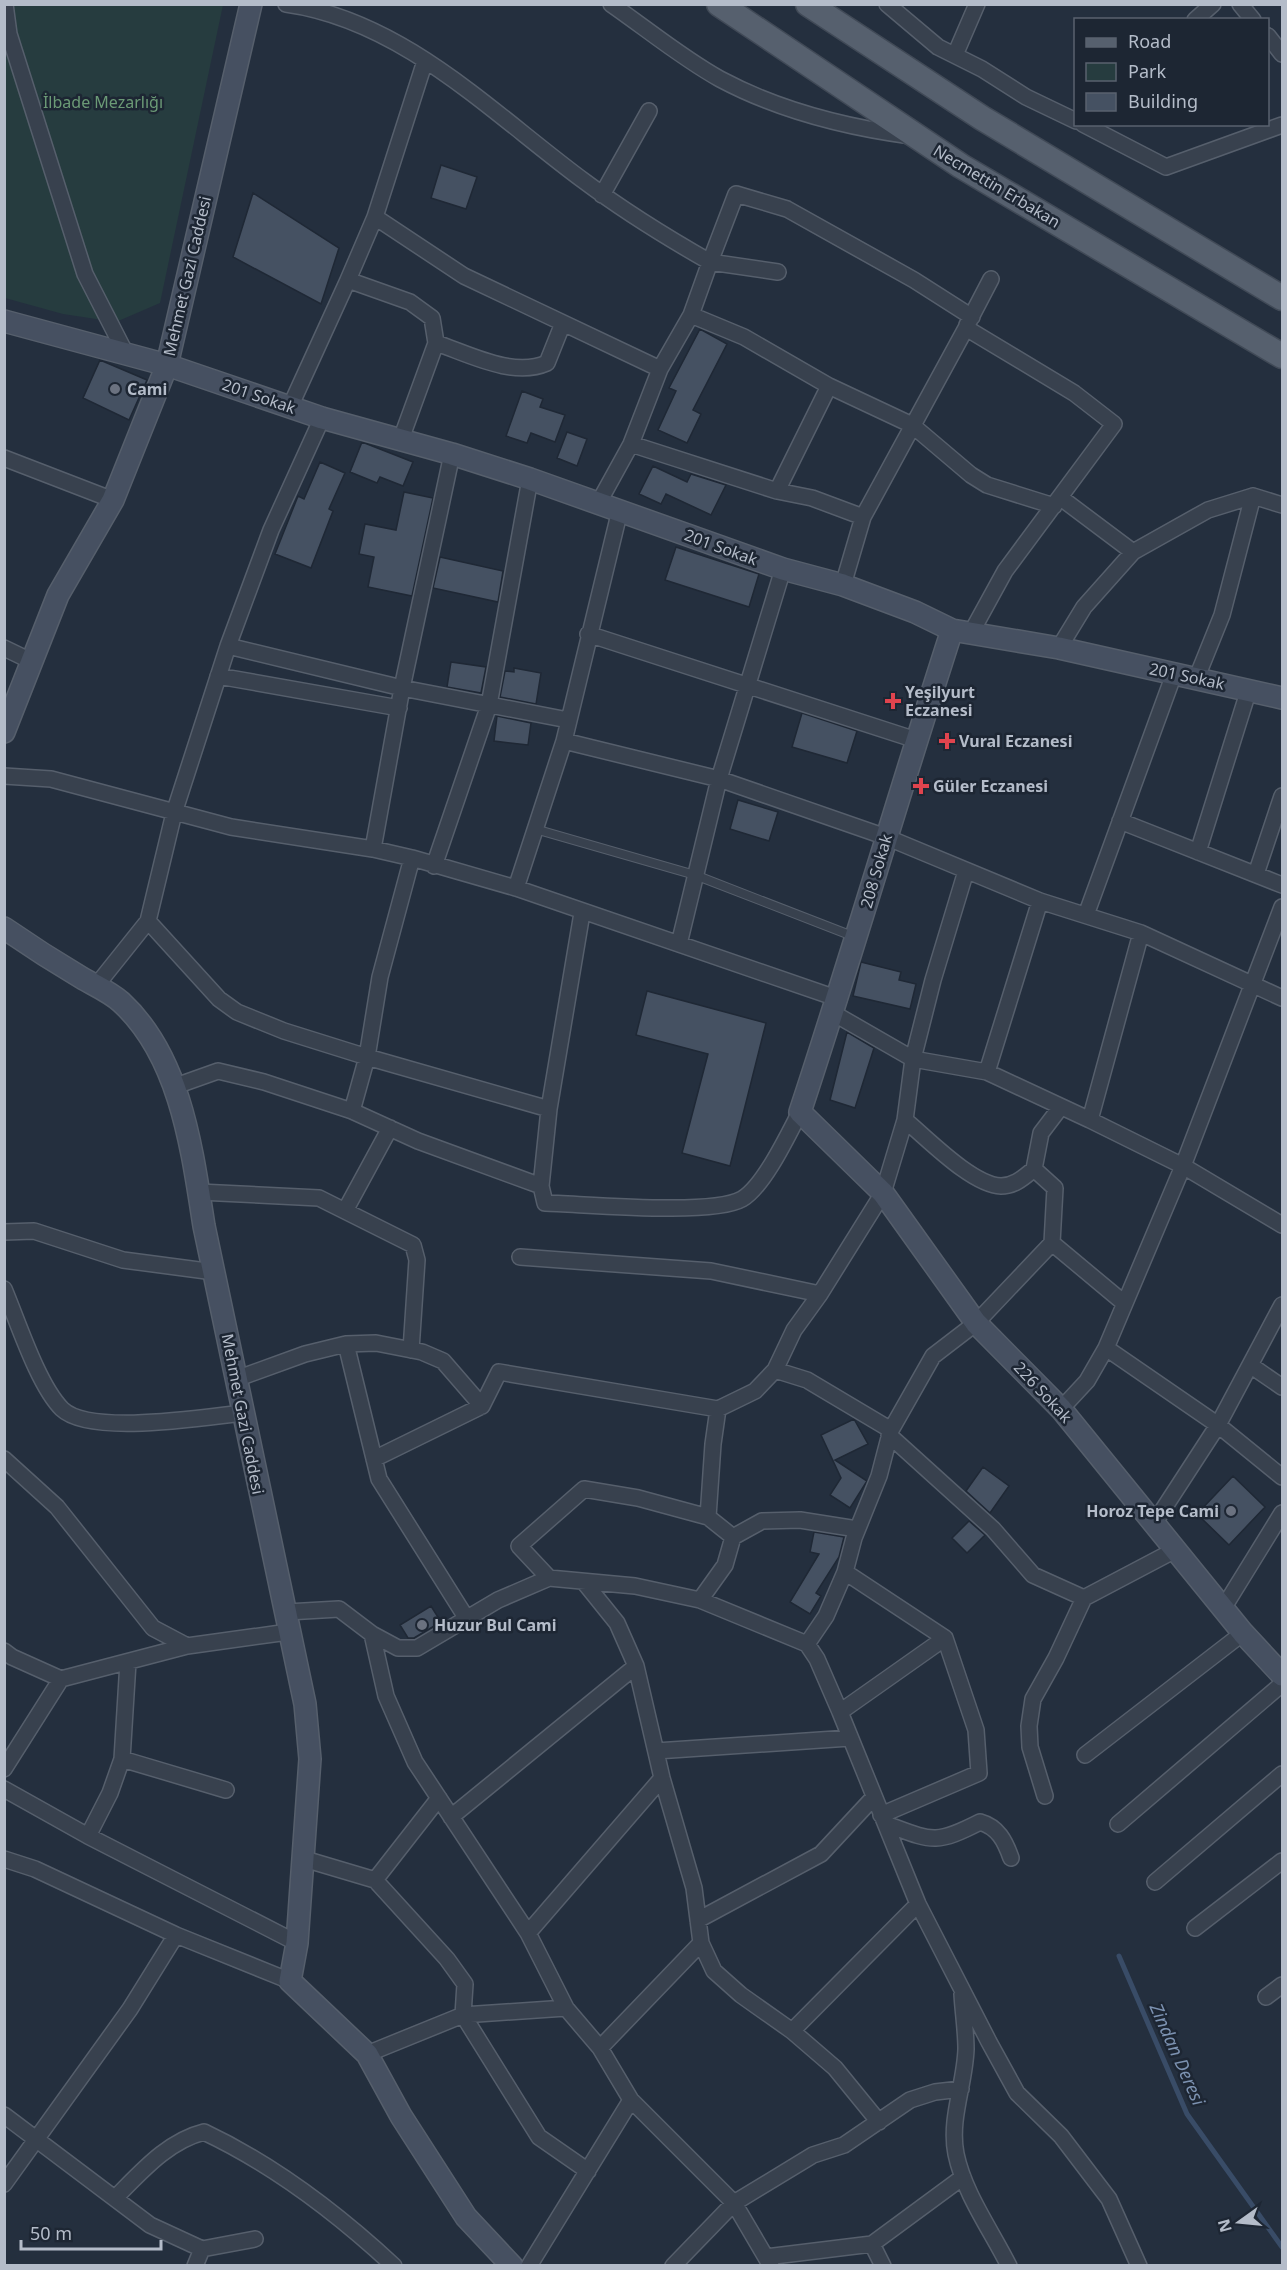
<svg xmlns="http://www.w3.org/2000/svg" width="1287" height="2270" font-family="'Noto Sans',sans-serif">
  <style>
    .green { fill: #263c3f }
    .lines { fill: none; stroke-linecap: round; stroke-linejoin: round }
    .stream { stroke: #394c67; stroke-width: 5 }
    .building { fill: #455162; stroke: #1f2835; stroke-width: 1.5 }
    .lane-casing { stroke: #565f6c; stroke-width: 10 }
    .street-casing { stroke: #565f6c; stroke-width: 18 }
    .secondary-casing { stroke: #565f6c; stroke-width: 24 }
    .primary-casing { stroke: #414a57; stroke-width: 27 }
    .lane { stroke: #38414e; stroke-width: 8 }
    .street { stroke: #38414e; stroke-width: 15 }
    .secondary { stroke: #465061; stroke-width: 21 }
    .primary { stroke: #56606e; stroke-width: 24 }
    .worship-dot { fill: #6b7280; stroke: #1d2633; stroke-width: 2 }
    .health-dot { fill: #e0444e; stroke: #1d2633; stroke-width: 2 }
    .labels { text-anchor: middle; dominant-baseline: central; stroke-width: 5; stroke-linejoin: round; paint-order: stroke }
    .park-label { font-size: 16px; fill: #6b9a76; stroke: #1d2633 }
    .street-label { font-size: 16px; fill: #b4bcc9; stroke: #1d2633 }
    .poi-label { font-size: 16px; font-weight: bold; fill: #b4bcc9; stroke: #1d2633; text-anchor: start }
    .water-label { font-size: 18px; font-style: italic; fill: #7c92b1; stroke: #1d2633 }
  </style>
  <rect width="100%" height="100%" fill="#242f3e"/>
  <path class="green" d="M 4,5 L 223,5 L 160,303 L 116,322 L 63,314 L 5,298 Z"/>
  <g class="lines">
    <path class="stream" d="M 1119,1956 L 1187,2114 L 1282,2247"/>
  </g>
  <path class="building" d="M 441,165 L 477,177 L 466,209 L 431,198 Z
    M 253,193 L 339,248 L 321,304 L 233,257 Z
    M 700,329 L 727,344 L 693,410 L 701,414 L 687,443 L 658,430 L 676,391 L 669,388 Z
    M 100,360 L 147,380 L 129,420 L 83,398 Z
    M 522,391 L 543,399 L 540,407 L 565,415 L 555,442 L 531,433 L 527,443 L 506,436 Z
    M 567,432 L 587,439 L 577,466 L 557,458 Z
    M 362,442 L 413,462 L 403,486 L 380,477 L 377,483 L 350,472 Z
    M 320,462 L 345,473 L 329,509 L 333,511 L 311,568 L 275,554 L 298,496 L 304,499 Z
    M 653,466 L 687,482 L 691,474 L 726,485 L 711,515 L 666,494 L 661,504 L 639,494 Z
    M 404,492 L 433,498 L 412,596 L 368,587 L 374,557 L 359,554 L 365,524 L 396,530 Z
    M 676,547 L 759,574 L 749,607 L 665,580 Z
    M 440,557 L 503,571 L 498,602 L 433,588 Z
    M 451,662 L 486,667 L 481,693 L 447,687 Z
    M 514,668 L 541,673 L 536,704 L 500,697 L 505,671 L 514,672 Z
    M 802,713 L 857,731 L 847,763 L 792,747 Z
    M 497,716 L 531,723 L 528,745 L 494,741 Z
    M 738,800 L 778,812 L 769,841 L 730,829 Z
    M 861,962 L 901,972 L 899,980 L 916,984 L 910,1009 L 853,996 Z
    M 647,991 L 766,1023 L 730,1166 L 682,1153 L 708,1054 L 636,1035 Z
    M 847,1032 L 874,1048 L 855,1108 L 830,1100 Z
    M 854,1419 L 868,1444 L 835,1460 L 867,1481 L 850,1508 L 830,1495 L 841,1478 L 821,1435 Z
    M 983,1467 L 1009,1486 L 990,1513 L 966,1491 Z
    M 1233,1476 L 1265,1507 L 1229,1545 L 1197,1514 Z
    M 969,1521 L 985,1535 L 967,1553 L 952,1538 Z
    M 814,1532 L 844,1537 L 839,1557 L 816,1593 L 821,1596 L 810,1614 L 790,1602 L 819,1554 L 810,1552 Z
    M 431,1606 L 441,1622 L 414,1638 L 408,1638 L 400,1625 Z"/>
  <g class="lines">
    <defs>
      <path id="lane" d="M 535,829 L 695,875 L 855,937"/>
      <path id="street" d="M 5,4 L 9,34 L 85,274 L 126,354
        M 286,4 C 403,20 493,114 584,181 C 624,211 666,237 710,262 L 691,315 L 660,369 L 631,444 L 599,502
        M 611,4 C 647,29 682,58 720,79 C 780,111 844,127 911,136
        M 887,4 L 938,47 L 982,69 L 1026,97 L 1076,121
        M 1240,4 L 1253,20
        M 1195,20 L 1213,4
        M 1268,36 L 1282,54
        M 955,55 L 977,4
        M 425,61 L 375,217 L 464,276 L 660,369
        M 1083,124 L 1166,167 L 1282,125
        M 602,195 L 649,111
        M 375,217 L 348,280 L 410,302 L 432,318 L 436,343 L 401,439
        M 778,272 L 710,262 L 736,194 L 787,209 L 914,280 L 972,317
        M 691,315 L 744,337 L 829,386 L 777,491 L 812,498 L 863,517
        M 967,325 L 991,279
        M 436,343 C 469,354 513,378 547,363 L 563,323
        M 829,386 L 912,425 L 971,475 L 987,485 L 1054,506
        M 290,407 L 348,280
        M 631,444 L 777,491
        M 4,458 L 113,500
        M 1061,498 L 1133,552
        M 843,585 L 863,517 L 966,328 L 1074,393 L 1114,424 L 1005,571 L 971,633
        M 588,634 L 916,740
        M 228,646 L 402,688 L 568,720
        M 4,648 L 31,661
        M 1059,648 L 1084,607 L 1133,552 L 1208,510 L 1253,496 L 1282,505
        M 218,676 L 399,708
        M 1197,677 L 1222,615 L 1253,496
        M 564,741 L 719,779 L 886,837 L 1040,901 L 1141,933 L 1282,998
        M 4,776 L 51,779 L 231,827 L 373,849 L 412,858 L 516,888 L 839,999
        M 1120,821 L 1282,885
        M 373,849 L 402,688 L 452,454
        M 1198,852 L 1249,689
        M 434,866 L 489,705 L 530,479
        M 1256,874 L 1282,796
        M 516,888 L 564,741 L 620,510
        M 582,913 L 549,1109 L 541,1186 L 545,1203 C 585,1204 712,1216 742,1199 C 764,1186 788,1135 800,1112
        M 1086,915 L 1174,674
        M 148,921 L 219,999 L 237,1012 L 284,1031 L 367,1057 L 549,1109
        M 679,944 L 719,779 L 783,569
        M 96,986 L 148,921 L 174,813 L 228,646 L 271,530 L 322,418
        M 833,1013 L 913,1059 L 987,1072 L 1090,1120 L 1183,1166 L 1282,1225
        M 987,1072 L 1040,901
        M 173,1087 L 218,1071 L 264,1082 L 352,1111 L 418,1141 L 541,1186
        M 352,1111 L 367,1057 L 380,977 L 412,858
        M 905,1120 C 928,1139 972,1185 1001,1186 C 1015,1186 1024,1177 1034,1169
        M 1090,1120 L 1141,933
        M 199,1192 L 319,1198 L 413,1245 L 417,1260 L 411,1350
        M 346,1209 L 390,1128
        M 4,1232 L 34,1231 L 123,1260 L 214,1272
        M 1052,1243 L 1124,1303
        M 520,1257 L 711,1271 L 820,1294
        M 4,1289 C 18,1322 38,1385 62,1409 C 90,1436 205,1417 243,1413
        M 346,1344 L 379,1479 L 467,1619
        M 1106,1348 L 1218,1425 L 1282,1477
        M 1250,1365 L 1282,1387
        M 775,1370 L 807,1380 L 891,1430
        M 236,1379 L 305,1354 L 346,1344 L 376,1343 L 422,1352 L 443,1361 L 482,1406
        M 1061,1409 L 1087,1381 L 1106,1348 L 1183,1166 L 1282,907
        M 889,1435 L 993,1529 L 1033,1575 L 1084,1598
        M 4,1459 L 57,1507 L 153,1628 L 187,1646 L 288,1632
        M 374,1459 L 482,1406 L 499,1372 L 718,1409
        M 1155,1522 L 1218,1425 L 1282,1305
        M 733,1537 L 762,1521 L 800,1520 L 857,1529
        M 845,1572 L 945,1638 L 976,1730 L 979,1773 L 881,1815
        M 549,1578 L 519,1546 L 584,1489 L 638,1498 L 708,1517
        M 584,1582 L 617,1623 L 636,1666 L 662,1778 L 694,1888 L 701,1943 L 714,1971 L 741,1995 L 792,2031 L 835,2068 L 879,2122
        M 700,1600 L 725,1565 L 733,1537 L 708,1517 L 713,1444 L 718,1409 L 755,1391 L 775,1370 L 794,1330 L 820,1294 L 883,1193 L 905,1120 L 913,1059 L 933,980 L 966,871
        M 1224,1607 L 1282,1513
        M 287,1612 L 339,1609 L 372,1634 L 398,1648 L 417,1648 L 498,1600 L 549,1578 L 635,1586 L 700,1600 L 807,1644 L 817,1659 L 840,1712 L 918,1904 L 989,2042 L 1017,2093 L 1061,2136 L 1109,2199 L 1139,2266
        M 372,1634 L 386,1696 L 415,1762 L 528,1933 L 566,2008 L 600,2048 L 631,2100 L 734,2203 L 771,2266
        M 807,1644 L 826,1616 L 845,1572 L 854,1538 L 879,1476 L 891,1430 L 933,1356 L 976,1323 L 1052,1243 L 1055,1188 L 1034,1169 L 1041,1133 L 1060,1108
        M 4,1651 L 12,1657 L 61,1679 L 187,1646
        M 840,1712 L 945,1638
        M 656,1751 L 850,1738
        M 1085,1755 L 1243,1633
        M 122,1759 L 226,1790
        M 4,1769 L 61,1679
        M 4,1789 L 88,1836 L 297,1943
        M 1045,1796 L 1030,1747 L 1029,1726 L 1033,1699 L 1056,1658 L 1084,1598 L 1177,1549
        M 451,1817 L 636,1666
        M 886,1824 C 932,1841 935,1845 980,1822 C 998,1827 1005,1841 1011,1858
        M 1118,1824 L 1282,1684
        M 88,1836 L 110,1793 L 122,1759 L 128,1662
        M 301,1858 L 375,1880 L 447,1959 L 465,1984 L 463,2015 L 539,2137 L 588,2171
        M 4,1859 L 35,1869 L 176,1935 L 290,1981
        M 375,1880 L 439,1798
        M 1155,1882 L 1282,1774
        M 698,1920 L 821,1854 L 874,1797
        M 1195,1928 L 1282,1861
        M 528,1933 L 662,1778
        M 962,1994 C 963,2012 966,2031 966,2049 C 965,2084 949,2119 956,2154 C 964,2193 991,2230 1009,2266
        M 1266,1997 L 1282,1985
        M 792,2031 L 918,1904
        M 600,2048 L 701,1943
        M 367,2054 L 463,2015 L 566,2008
        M 4,2115 L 150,2225 L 202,2249 L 255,2239
        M 4,2184 L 130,2009 L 176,1935
        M 116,2197 C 142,2171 168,2141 204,2132 C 274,2165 337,2213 394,2266
        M 872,2244 L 883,2266
        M 766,2257 L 872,2244 L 963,2177
        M 195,2266 L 202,2249
        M 529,2266 L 631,2100
        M 673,2266 L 734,2203 L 813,2155 L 844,2145 L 910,2100 L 935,2092 L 961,2089"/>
      <path id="secondary" d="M 4,321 L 167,365 L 322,418 L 452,454 L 530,479 L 783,569 L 843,585 L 915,612 L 952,630 L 1059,648 L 1282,698
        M 952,630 C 900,790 853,952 800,1112 L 883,1193 L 976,1323 L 1061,1409 L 1243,1633 L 1282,1675
        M 4,732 L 58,595 L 113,500 L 167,365 L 251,4
        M 4,928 C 30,946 55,962 82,978 C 94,985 110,992 121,1002 C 181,1057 192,1150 204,1226 L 305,1704 L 310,1759 L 297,1943 L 290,1981 L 367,2054 L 401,2116 L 466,2217 L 512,2266"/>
      <path id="primary" d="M 719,4 L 961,166 L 1282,356
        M 808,4 L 982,118 L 1282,298"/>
    </defs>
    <use href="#lane" class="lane-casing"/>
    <use href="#street" class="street-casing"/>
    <use href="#secondary" class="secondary-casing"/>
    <use href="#primary" class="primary-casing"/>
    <use href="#lane" class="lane"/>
    <use href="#street" class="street"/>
    <use href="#secondary" class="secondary"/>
    <use href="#primary" class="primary"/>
  </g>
  <g class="worship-dot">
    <circle cx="115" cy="389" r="6"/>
    <circle cx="1231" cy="1511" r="6"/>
    <circle cx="422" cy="1625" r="6"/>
  </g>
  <g class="health-dot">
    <path d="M890 692h6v6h6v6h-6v6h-6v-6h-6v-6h6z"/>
    <path d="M944 732h6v6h6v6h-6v6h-6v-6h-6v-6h6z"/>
    <path d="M918 777h6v6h6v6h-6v6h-6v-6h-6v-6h6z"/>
  </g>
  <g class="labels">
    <g class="park-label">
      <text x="103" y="102">İlbade Mezarlığı</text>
    </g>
    <g class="street-label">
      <text transform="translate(997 186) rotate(31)">Necmettin Erbakan</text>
      <text transform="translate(187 276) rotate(-77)">Mehmet Gazi Caddesi</text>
      <text transform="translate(259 396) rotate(19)">201 Sokak</text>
      <text transform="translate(721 547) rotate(20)">201 Sokak</text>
      <text transform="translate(1187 676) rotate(12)">201 Sokak</text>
      <text transform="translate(876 871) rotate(-74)">208 Sokak</text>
      <text transform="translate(1043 1392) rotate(47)">226 Sokak</text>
      <text transform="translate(243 1414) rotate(79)">Mehmet Gazi Caddesi</text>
    </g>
    <g class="poi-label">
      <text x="127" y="389">Cami</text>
      <text x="905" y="692">Yeşilyurt<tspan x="905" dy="18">Eczanesi</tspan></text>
      <text x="959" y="741">Vural Eczanesi</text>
      <text x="933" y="786">Güler Eczanesi</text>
      <text x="1219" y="1511" text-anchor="end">Horoz Tepe Cami</text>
      <text x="434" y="1625">Huzur Bul Cami</text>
    </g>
    <g class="water-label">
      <text transform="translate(1178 2054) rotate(66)">Zindan Deresi</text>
    </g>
  </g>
  <rect width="1287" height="2270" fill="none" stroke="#b4bcc9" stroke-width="12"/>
  <rect x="1074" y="18" width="195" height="108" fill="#1d2633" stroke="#59626f" stroke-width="1.5"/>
  <rect x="1086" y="38" width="30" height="9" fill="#56606e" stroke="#59626f" stroke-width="1.5"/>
  <text x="1128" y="48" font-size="18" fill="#b4bcc9">Road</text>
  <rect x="1086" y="63" width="30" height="18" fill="#263c3f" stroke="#59626f" stroke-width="1.5"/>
  <text x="1128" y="78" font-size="18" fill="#b4bcc9">Park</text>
  <rect x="1086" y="93" width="30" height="18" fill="#455162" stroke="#59626f" stroke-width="1.5"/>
  <text x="1128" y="108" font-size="18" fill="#b4bcc9">Building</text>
  <g transform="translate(1239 2222) rotate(255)" stroke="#1d2633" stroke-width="4.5" paint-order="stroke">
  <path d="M0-4.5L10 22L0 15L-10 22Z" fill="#b4bcc9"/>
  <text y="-9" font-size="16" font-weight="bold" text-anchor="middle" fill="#b4bcc9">N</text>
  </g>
  <path d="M21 2240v9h140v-9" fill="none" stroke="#b4bcc9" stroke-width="3"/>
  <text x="30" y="2240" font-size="18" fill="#b4bcc9" stroke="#1d2633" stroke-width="4.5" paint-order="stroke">50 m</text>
</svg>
